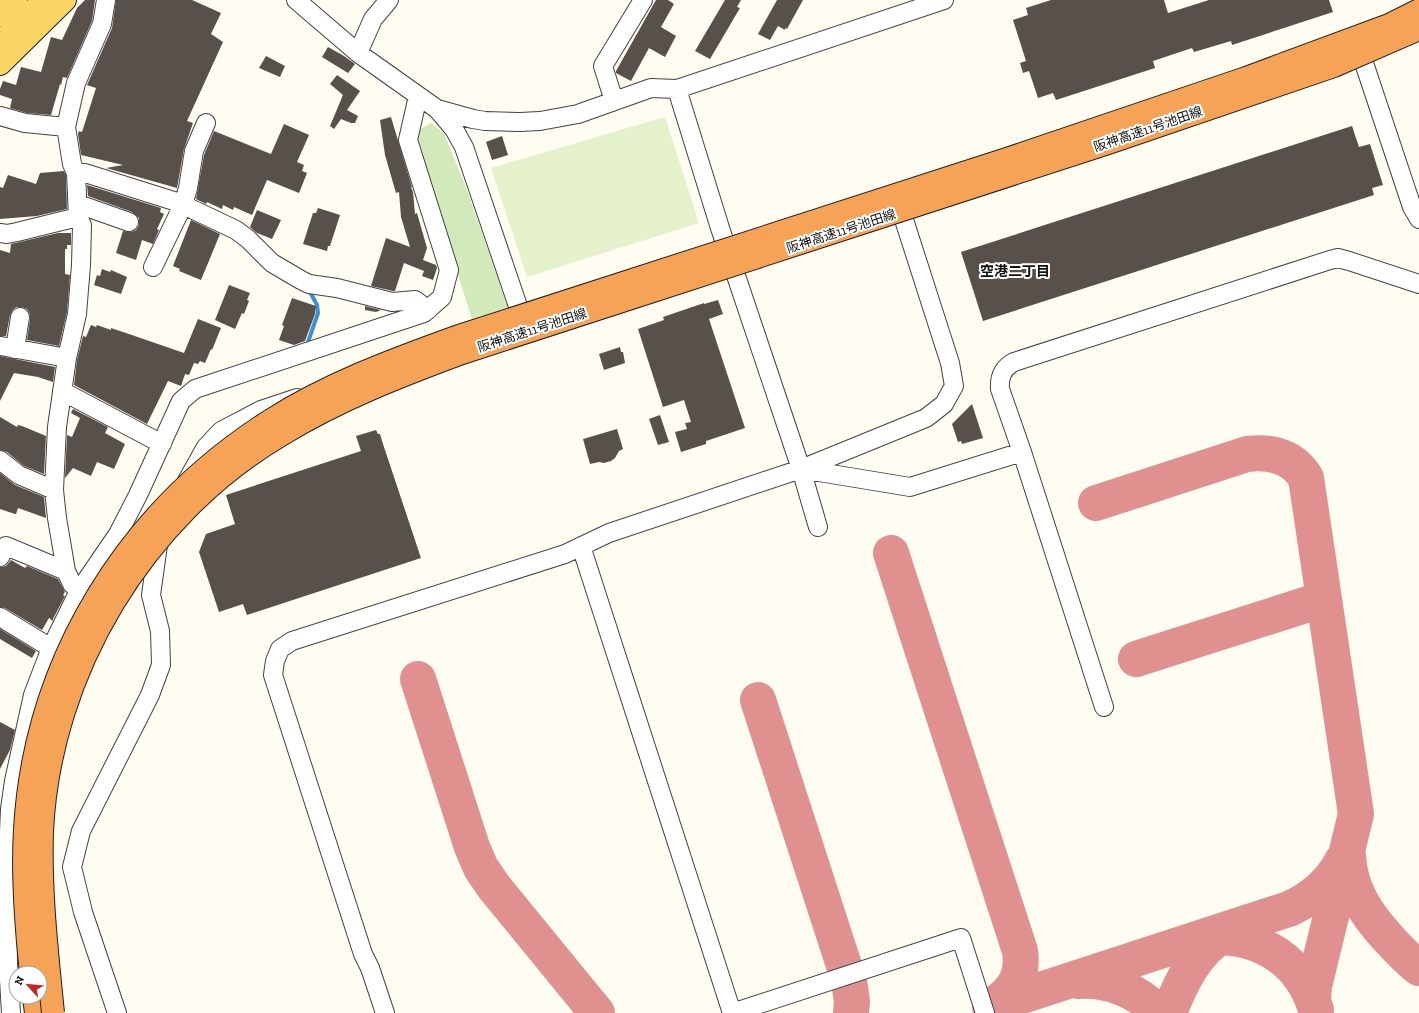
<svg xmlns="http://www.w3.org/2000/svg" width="1419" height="1013" font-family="'Zilla Slab','Noto Sans JP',serif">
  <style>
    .green { fill: #d2eab9 }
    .pitch { fill: #e4f1cb }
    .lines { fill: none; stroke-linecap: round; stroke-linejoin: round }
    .stream { stroke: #3a92d0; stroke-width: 4 }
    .taxiway { stroke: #e0908e; stroke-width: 36 }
    .building { fill: #58504b }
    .minor-casing { stroke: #424242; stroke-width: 20 }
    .major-casing { stroke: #202020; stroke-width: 24 }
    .highway-casing { stroke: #202020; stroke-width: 24 }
    .minor { stroke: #fff; stroke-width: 18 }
    .major { stroke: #fad765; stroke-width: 22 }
    .highway { stroke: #f6a257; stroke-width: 22 }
    .highway-bridge-casing { stroke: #202020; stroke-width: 24; stroke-linecap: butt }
    .highway-bridge { stroke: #f6a257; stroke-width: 22 }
    .labels { text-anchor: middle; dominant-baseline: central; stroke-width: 4; stroke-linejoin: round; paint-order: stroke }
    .street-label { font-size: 13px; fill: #0f0f0f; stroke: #fff }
    .neighbourhood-label { font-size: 14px; font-weight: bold; fill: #0f0f0f; stroke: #fff }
  </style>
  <rect width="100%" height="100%" fill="#fffcf1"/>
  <path class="green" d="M 431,123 L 444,133 L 467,190 L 508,308 L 472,319 L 422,162 L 417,131 Z"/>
  <path class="pitch" d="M 665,117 L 699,223 L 527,277 L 491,168 Z"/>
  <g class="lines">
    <path class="stream" d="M 308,342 L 318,313 L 317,305 L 310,292"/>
    <path class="taxiway" d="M 1096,503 L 1247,454 C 1271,451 1293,456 1306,478 L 1356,814 L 1314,986 L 1313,999
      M 891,553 L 1020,951 C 1024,978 1012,993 990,1007
      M 1136,659 L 1324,599
      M 418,679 L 472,847 L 481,868 L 494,887 L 597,1013
      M 758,700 L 849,981 L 852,1001 L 851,1013
      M 1348,856 C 1350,890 1366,914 1388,938 C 1398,949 1407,959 1419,968
      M 1213,937 C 1263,936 1302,962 1316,1010
      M 1078,981 C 1109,979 1138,991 1159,1013
      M 991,1006 L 1289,909 C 1311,899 1330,884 1342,861
      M 1169,1013 C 1181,982 1196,950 1226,933"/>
  </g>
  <path class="building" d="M 85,0 L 95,0 L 92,21 L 67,78 L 63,77 L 61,85 L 60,84 L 51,115 L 27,113 L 10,108 L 12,99 L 0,95 L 0,89 L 3,81 L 16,85 L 21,67 L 41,72 L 51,37 L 62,40 L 77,8 Z
    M 116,0 L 192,0 L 221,13 L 211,34 L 223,42 L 187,121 L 193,123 L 184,149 L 177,188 L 106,168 L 123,165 L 81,155 L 78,134 L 79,131 L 82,132 L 96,88 L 87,85 L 112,28 Z
    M 656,0 L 668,0 L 674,4 L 661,27 L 676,36 L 665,57 L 649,48 L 631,81 L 616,73 L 616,71 Z
    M 725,0 L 741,0 L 737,7 L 740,8 L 710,59 L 695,51 Z
    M 777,0 L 803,0 L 787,29 L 785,28 L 785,30 L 778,26 L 770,40 L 758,34 Z
    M 1051,0 L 1164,0 L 1168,13 L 1209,0 L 1329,0 L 1333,12 L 1232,45 L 1231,41 L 1194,52 L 1192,48 L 1153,61 L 1155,68 L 1056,100 L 1053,93 L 1038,98 L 1029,71 L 1023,73 L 1020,63 L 1026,61 L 1013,20 L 1028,15 L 1026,8 Z
    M 328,47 L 344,56 L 355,64 L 348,73 L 322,57 Z
    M 266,56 L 285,66 L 280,77 L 259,68 Z
    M 337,75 L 360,91 L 347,110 L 358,116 L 355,123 L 351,123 L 341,119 L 334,129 L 330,126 L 343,95 L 330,84 Z
    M 391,117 L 412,187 L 411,187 L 413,192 L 415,214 L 417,213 L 427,248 L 423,260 L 436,265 L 437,268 L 433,280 L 422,276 L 424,271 L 404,263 L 395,291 L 393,291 L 371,286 L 386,238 L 410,247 L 401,217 L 399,192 L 396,193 L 385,155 L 380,120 Z
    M 284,124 L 309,135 L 297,162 L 304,165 L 302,171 L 307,173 L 299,193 L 267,180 L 252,215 L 234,207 L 233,210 L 223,205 L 222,209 L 207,202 L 206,204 L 196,199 L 204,155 L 214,131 L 271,154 Z
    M 1352,126 L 1359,147 L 1370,144 L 1383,185 L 1372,188 L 1374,195 L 983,321 L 961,252 Z
    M 502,136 L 508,155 L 492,160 L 486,142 Z
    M 64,171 L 66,175 L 67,209 L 37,216 L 0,219 L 0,187 L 3,188 L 8,175 L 36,184 L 40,173 Z
    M 87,185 L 161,208 L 160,212 L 164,214 L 157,229 L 159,230 L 153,244 L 142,240 L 136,260 L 116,253 L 123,231 L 131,232 L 136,230 L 139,225 L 139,218 L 132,212 L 88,196 Z
    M 318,208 L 340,215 L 330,246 L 328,246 L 327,251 L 303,244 L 313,213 L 316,213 Z
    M 257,210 L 281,220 L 272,239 L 257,233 L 250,227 Z
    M 191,220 L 220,234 L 201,280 L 179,271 L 180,269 L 173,266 Z
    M 58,233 L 71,233 L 71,245 L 67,245 L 67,249 L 65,249 L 65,274 L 70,275 L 67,312 L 59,346 L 27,340 L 30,319 L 30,314 L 27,309 L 22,307 L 16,307 L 12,311 L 10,315 L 6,336 L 0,336 L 0,250 L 10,253 L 11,244 Z
    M 102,269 L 110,272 L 111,270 L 127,277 L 121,294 L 94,285 L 97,275 L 100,276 Z
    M 229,285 L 250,293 L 247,300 L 249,301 L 244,314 L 242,313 L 235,329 L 215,320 Z
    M 292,298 L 316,306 L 315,314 L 305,341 L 294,345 L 279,340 L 284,326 L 282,325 Z
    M 718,300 L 723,314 L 709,319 L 745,428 L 706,441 L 706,444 L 681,452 L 675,432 L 687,429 L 685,423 L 691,422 L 684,400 L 663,407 L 638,329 L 664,320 L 663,317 L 704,303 L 704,304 Z
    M 365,306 L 381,310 L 376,312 L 365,310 Z
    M 198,319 L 221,328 L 212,350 L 211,349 L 205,363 L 200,361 L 198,364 L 194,363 L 189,375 L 185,374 L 181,386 L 168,381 L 147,424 L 74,385 L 77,360 L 83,336 L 86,337 L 91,325 L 96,327 L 97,325 L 111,330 L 111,328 L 126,333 L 184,353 Z
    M 620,347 L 621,352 L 623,352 L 625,363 L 604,370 L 599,354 Z
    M 0,356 L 55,367 L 53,382 L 38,377 L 14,373 L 0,401 Z
    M 972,404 L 983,438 L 962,444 L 961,441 L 958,442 L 952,424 Z
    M 73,409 L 108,427 L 105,433 L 125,444 L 114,469 L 97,462 L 91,476 L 73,468 L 65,478 L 67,435 L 72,437 L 80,418 L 71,413 Z
    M 660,415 L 669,442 L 658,445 L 649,419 Z
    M 0,417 L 17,427 L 18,425 L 22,426 L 46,436 L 44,474 L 24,466 L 7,452 L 0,450 Z
    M 617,429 L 623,449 L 619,451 L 615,458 L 611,461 L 604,463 L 599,462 L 590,464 L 583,439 Z
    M 376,430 L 378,434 L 380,434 L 383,444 L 421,558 L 247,615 L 243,604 L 219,612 L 199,552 L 206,534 L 235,524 L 226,495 L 361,451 L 356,436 Z
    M 0,473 L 15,485 L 44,497 L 46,518 L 18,508 L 16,514 L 15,514 L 0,509 Z
    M 11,560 L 25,568 L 27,566 L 58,579 L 65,592 L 63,595 L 65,596 L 53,619 L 53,621 L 49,618 L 42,630 L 5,608 L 0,607 L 0,567 L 6,566 Z
    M 0,629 L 36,651 L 32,658 L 0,639 Z
    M 0,722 L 15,730 L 10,750 L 0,769 Z"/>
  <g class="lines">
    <defs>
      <path id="minor" d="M 296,0 L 358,53 L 437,109 L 454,129 L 464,147 L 524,324 L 529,322
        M 1359,48 L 1412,207 L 1419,219
        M 358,53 L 373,19 L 389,0
        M 677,89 L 720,228 L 801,469 L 818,527
        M 614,101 L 603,66 L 643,0
        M 437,109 L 473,119 L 485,121 L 520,122 L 540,121 L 578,114 L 651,88 L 677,89 L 944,0
        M 0,116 L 25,123 L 66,127
        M 76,173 L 85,173 L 177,202 L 236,230 L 248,239 L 272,263 L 301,280 L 309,284 L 337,288 L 392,302 L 415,300 L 428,310
        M 78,204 L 129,222
        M 0,233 L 7,234 L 17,232 L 78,217
        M 153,267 L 183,205 L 188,188 L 194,151 L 206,123
        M 1,346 L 67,358
        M 15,349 L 20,317
        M 62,391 L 162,444
        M 1022,452 L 1104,707
        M 0,460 L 19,475 L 54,490
        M 801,469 L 926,418 L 944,404 L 954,386 L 950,363 L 898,201
        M 187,481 L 206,447 L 221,431 L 261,410 L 297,398
        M 581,546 L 732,1013 L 961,938 L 985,1013
        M 0,557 L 6,546 L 66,571
        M 79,591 L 72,584 L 66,571 L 57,518 L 54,490 L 57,427 L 67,358 L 77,314 L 81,265 L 82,225 L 78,217 L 76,173 L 72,164 L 66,127 L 76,83 L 102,24 L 106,0
        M 0,617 L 51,648
        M 11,1013 L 8,963 L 7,878 L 10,809 L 14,781 L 33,695 L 51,648 L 79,591 L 118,534 L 138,495 L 181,401 L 195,389 L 424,313 L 442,297 L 449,270 L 408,140 L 418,96
        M 117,1013 L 83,912 L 72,867 L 81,831 L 150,695 L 161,665 L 160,631 L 151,595 L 159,538
        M 385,1013 L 370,968 L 363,954 L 273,675 L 275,661 L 280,649 L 292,641 L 565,554 L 609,533 L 801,469 L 910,487 L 1022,452 L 1000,389 C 999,376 1003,368 1014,362 L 1330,260 L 1338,258 L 1349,261 L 1419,284"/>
      <path id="major" d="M 0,15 L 16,0
        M 0,42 L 44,0
        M 0,64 L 65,0"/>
      <path id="highway" d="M 34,997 L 36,1013"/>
    </defs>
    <use href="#minor" class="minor-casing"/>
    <use href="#major" class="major-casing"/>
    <use href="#highway" class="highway-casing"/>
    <use href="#minor" class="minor"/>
    <use href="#major" class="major"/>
    <use href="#highway" class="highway"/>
    <defs>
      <path id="highway-bridge" d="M 31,973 C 26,926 22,877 25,829 C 35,659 128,511 271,420 C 328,384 392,360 456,337 L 1007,159 L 1246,78 L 1389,25 L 1419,10
        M 53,1013 C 47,952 40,892 42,831 C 50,671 143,517 281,435 C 338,400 400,376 462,353 L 1108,143 L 1334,66 L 1419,29"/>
    </defs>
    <use href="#highway-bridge" class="highway-bridge-casing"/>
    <use href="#highway-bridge" class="highway-bridge"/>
  </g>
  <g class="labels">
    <g class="street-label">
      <text transform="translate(1148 129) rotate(-19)">阪神高速11号池田線</text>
      <text transform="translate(841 231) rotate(-18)">阪神高速11号池田線</text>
      <text transform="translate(532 330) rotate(-18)">阪神高速11号池田線</text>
    </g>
    <g class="neighbourhood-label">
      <text x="1015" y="271">空港二丁目</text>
    </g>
  </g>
  <g transform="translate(28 985) rotate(297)"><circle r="19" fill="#ffffff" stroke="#9f9f9f"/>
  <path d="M0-3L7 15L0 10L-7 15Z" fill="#c2242a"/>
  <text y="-6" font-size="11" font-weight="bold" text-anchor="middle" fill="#0f0f0f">N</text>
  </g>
</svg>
